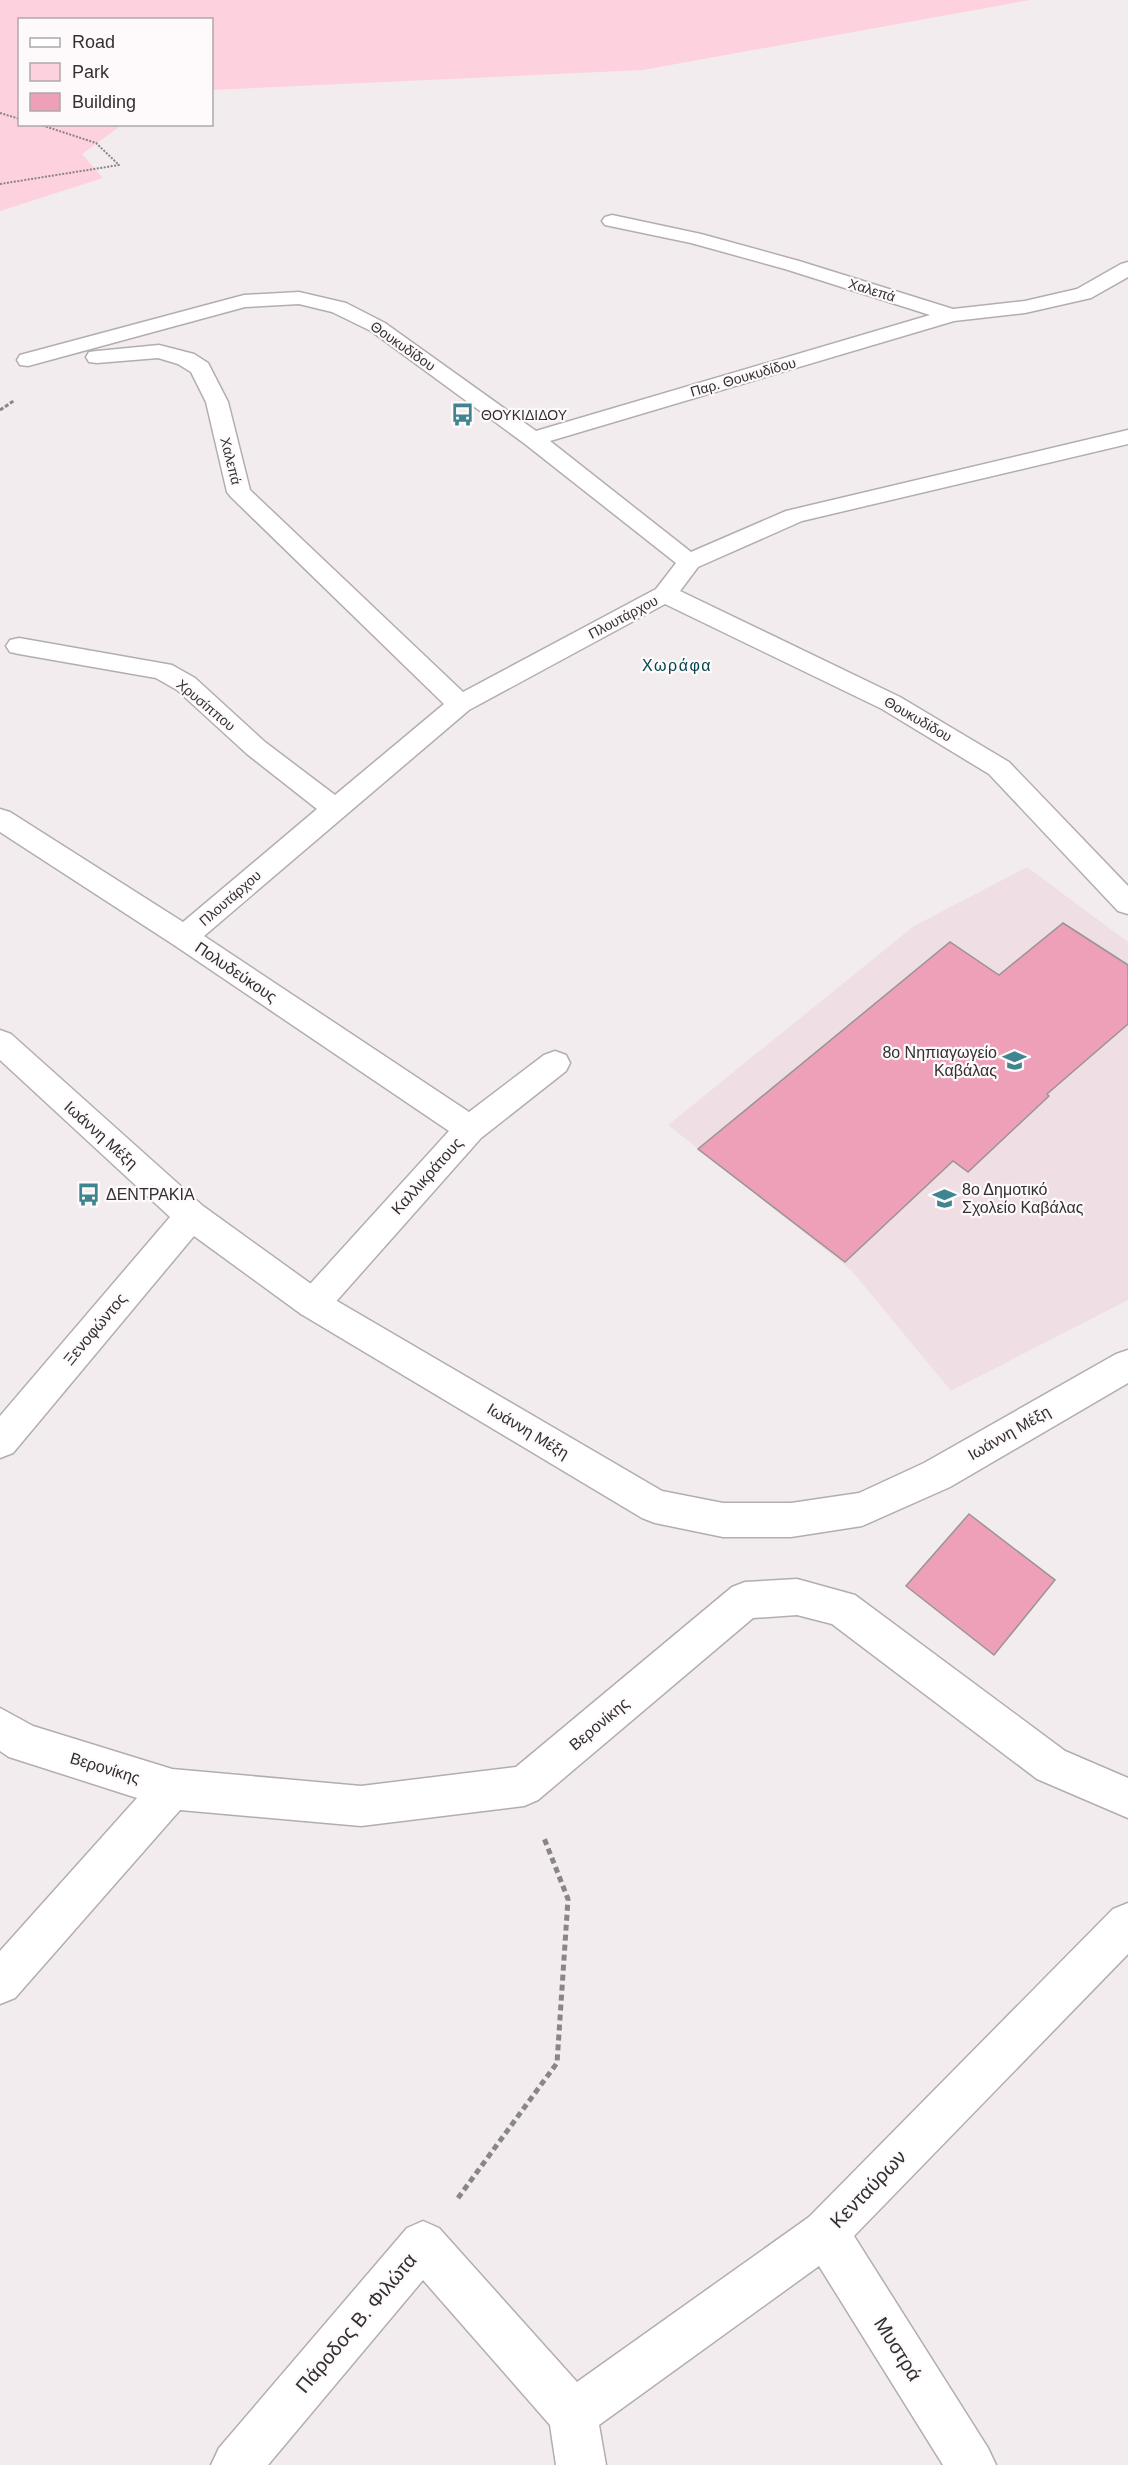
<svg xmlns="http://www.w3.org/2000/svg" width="1128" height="2465" font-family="Helvetica,sans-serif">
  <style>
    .built { fill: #efdfe4 }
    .green { fill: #fdd1de }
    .building { fill: #eea0b9; stroke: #9a9495; stroke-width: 1.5 }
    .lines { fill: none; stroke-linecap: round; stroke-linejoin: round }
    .street-casing { stroke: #b3adaf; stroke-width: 3 }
    .secondary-casing { stroke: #b3adaf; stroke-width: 3 }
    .path-far2 { stroke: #8a8586; stroke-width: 2; stroke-dasharray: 2 1.5; stroke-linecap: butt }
    .path-far1 { stroke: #8a8586; stroke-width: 3; stroke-dasharray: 4 2; stroke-linecap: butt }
    .path { stroke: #8a8586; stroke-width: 5; stroke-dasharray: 6 4; stroke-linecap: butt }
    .street { fill: #fff; fill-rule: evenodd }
    .secondary { fill: #fff; fill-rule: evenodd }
    .labels { text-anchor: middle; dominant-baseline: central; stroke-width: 4.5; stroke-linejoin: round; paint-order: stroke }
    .far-street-label { font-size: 14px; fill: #333031; stroke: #fefafb }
    .far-poi-label { font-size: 14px; fill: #333031; stroke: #fefafb; text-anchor: start }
    .far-quarter-label { font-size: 16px; letter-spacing: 1.5px; fill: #04454d; stroke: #fefafb }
    .street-label { font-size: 16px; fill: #333031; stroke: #fefafb }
    .poi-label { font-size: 16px; fill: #333031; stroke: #fefafb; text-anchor: start }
    .near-street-label { font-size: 20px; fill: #333031; stroke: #fefafb }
  </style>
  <rect width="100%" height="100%" fill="#f3ecee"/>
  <path class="built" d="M 1027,867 L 1128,942 L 1128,1300 L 951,1391 L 851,1270 L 668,1125 L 914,926 Z"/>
  <path class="green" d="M 0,0 L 1030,0 L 643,70 L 212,90 L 212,20 L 20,20 L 20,124 L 122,125 L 82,154 L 103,178 L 0,211 Z"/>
  <path class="building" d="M 1063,923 L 1128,965 L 1128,1024 L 1047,1094 L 1049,1096 L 968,1172 L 953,1161 L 845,1262 L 698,1149 L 950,942 L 999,975 Z
    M 969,1514 L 1055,1580 L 994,1655 L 906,1586 Z"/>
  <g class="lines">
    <defs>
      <path id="street" d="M 612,215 L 701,234 L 799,261 L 953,309 L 1025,301 L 1077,289 L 1121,264 L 1128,262 L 1128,277 L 1091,298 L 1025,313 L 954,321 L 550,441 L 691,552 L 786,511 L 1128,430 L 1128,444 L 802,521 L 698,567 L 680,591 L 900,697 L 1009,762 L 1128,886 L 1128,914 L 1118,911 L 989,774 L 882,709 L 665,604 L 469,710 L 204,936 L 469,1112 L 544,1055 L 555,1051 L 566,1055 L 570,1063 L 566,1071 L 481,1138 L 325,1314 L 313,1318 L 301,1314 L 296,1304 L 301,1294 L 449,1131 L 174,945 L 0,832 L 0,809 L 10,812 L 183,922 L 317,809 L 247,754 L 177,690 L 156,678 L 19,654 L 10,652 L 6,646 L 10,640 L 19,638 L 172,665 L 195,678 L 265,742 L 335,795 L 444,704 L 231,497 L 227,492 L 206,402 L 191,372 L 178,364 L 158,358 L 97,363 L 89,362 L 86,357 L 89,352 L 97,351 L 159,345 L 194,354 L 208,363 L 228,402 L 250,490 L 463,692 L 656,589 L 676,563 L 525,444 L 371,331 L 332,312 L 299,304 L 245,307 L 28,366 L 20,365 L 17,360 L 20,355 L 244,295 L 299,292 L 346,303 L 385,323 L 536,431 L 930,315 L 785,269 L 691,243 L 605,225 L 602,221 L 605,217 Z
        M 797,1579 L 855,1595 L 1065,1751 L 1128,1778 L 1128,1818 L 1037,1779 L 832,1624 L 797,1615 L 753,1618 L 538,1800 L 524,1806 L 361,1826 L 180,1810 L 15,1998 L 0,2004 L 0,1951 L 137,1798 L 9,1757 L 0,1751 L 0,1708 L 33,1726 L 172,1769 L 361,1786 L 516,1767 L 732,1587 L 745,1582 Z
        M 1128,1903 L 1128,1954 L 854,2236 L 988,2448 L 996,2465 L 943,2465 L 819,2266 L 599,2425 L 606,2465 L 556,2465 L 550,2425 L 423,2280 L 268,2465 L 211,2465 L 219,2448 L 407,2228 L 423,2221 L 439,2228 L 577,2382 L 809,2217 L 1113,1909 Z"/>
      <path id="secondary" d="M 0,1030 L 11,1034 L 203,1206 L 325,1294 L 662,1491 L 723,1503 L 791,1503 L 859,1493 L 924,1463 L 1116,1354 L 1128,1350 L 1128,1383 L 950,1487 L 862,1526 L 791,1537 L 723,1537 L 655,1523 L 642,1518 L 301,1314 L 194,1236 L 13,1453 L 0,1458 L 0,1416 L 170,1217 L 0,1060 Z"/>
    </defs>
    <use href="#street" class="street-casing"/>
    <use href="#secondary" class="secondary-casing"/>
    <path class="path-far2" d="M 0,113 L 20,119
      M 0,184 L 119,165 L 96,143 L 38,124"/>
    <path class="path-far1" d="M 0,410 L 15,400"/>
    <path class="path" d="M 458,2198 L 557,2063 L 568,1899 L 544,1838"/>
    <use href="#street" class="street"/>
    <use href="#secondary" class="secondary"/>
  </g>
  <defs>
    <symbol id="bus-bare" viewBox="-9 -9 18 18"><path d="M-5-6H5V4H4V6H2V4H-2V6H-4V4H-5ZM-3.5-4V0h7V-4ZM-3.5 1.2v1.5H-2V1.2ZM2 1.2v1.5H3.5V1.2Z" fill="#3f8590" stroke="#fefafb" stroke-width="2.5" paint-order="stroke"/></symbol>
    <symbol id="school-bare" viewBox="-9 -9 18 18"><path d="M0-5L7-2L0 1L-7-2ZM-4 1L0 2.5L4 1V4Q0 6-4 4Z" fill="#3f8590" stroke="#fefafb" stroke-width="2.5" paint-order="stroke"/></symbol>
  </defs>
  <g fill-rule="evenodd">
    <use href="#bus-bare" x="446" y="398" width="33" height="33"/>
    <use href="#school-bare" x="998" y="1044" width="33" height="33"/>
    <use href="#bus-bare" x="72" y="1178" width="33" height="33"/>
    <use href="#school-bare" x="928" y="1182" width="33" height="33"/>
  </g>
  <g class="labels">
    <g class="far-street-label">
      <text transform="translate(872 290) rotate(17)">Χαλεπά</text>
      <text transform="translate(403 346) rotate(35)">Θουκυδίδου</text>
      <text transform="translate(743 377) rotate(-16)">Παρ. Θουκυδίδου</text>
      <text transform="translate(231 461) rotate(76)">Χαλεπά</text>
      <text transform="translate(623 617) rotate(-28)">Πλουτάρχου</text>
      <text transform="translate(206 705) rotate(40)">Χρυσίππου</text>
      <text transform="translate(918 719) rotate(30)">Θουκυδίδου</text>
      <text transform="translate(230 898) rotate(-41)">Πλουτάρχου</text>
    </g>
    <g class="far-poi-label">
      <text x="481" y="415">ΘΟΥΚΙΔΙΔΟΥ</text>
    </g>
    <g class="far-quarter-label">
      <text x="677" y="665">Χωράφα</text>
    </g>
    <g class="street-label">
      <text transform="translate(236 972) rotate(34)">Πολυδεύκους</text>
      <text transform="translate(101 1135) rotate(42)">Ιωάννη Μέξη</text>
      <text transform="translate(427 1176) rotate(-48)">Καλλικράτους</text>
      <text transform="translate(95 1329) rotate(-50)">Ξενοφώντος</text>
      <text transform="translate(528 1431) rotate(31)">Ιωάννη Μέξη</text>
      <text transform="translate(1009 1433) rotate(-30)">Ιωάννη Μέξη</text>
      <text transform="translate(599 1724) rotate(-40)">Βερονίκης</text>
      <text transform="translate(105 1768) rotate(17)">Βερονίκης</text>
    </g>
    <g class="poi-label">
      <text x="997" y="1052" text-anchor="end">8ο Νηπιαγωγείο<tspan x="997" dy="18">Καβάλας</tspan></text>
      <text x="962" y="1189">8ο Δημοτικό<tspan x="962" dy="18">Σχολείο Καβάλας</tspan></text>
      <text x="106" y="1194">ΔΕΝΤΡΑΚΙΑ</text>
    </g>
    <g class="near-street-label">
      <text transform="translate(868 2189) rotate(-46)">Κενταύρων</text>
      <text transform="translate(356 2323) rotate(-50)">Πάροδος Β. Φιλώτα</text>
      <text transform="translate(898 2349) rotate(58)">Μυστρά</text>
    </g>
  </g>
  <rect x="18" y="18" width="195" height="108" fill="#fefafb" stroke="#ada9aa" stroke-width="1.5"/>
  <rect x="30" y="38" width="30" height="9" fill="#ffffff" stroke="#ada9aa" stroke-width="1.5"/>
  <text x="72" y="48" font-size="18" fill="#333031">Road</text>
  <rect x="30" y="63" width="30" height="18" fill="#fdd1de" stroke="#ada9aa" stroke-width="1.5"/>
  <text x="72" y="78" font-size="18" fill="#333031">Park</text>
  <rect x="30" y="93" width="30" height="18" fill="#eea0b9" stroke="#ada9aa" stroke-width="1.5"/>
  <text x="72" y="108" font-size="18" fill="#333031">Building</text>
</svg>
